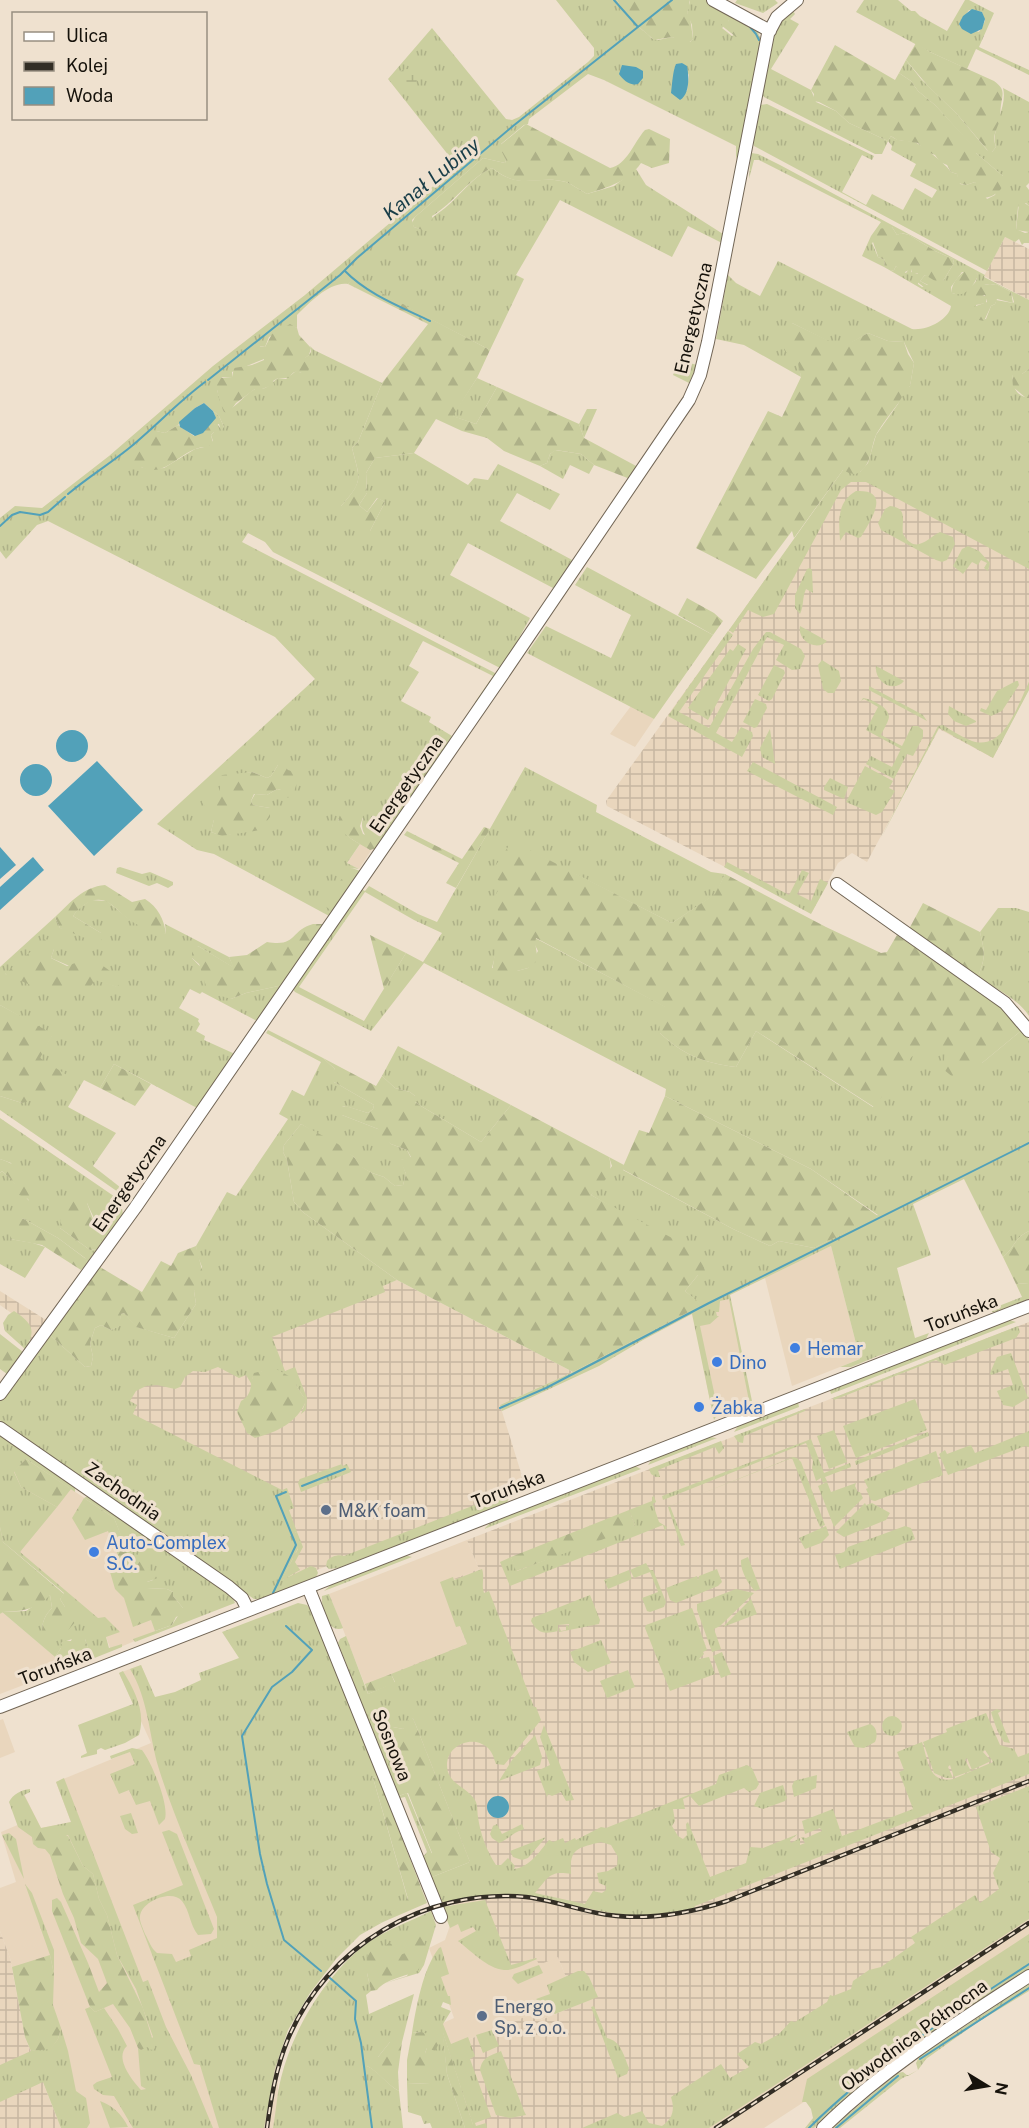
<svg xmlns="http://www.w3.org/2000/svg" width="1029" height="2128" font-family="'Public Sans',sans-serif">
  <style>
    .built { fill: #e9d6bd }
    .industrial { fill: url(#industrial-grid) }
    .grass { fill: url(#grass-tufts); fill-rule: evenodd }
    .forest { fill: url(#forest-firs) }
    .wetland { fill: url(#wetland-marsh) }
    .water { fill: #52a1b9 }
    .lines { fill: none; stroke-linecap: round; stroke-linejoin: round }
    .stream { stroke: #52a1b9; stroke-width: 2 }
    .minor-casing { stroke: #716555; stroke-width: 14 }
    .minor { stroke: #fff; stroke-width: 12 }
    .rail-casing { stroke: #332e25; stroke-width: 4.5 }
    .rail { stroke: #efe1cf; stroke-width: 2; stroke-dasharray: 7; stroke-linecap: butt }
    .shop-dot { fill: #3f7fe0; stroke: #efe1cf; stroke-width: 2 }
    .service-dot { fill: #5c6f8a; stroke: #efe1cf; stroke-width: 2 }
    .labels { text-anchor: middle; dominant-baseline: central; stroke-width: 6; stroke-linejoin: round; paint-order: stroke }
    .street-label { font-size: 18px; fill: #16120b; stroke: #efe1cf }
    .shop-label { font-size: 18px; fill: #366cbe; stroke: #efe1cf; text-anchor: start }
    .service-label { font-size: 18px; fill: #4e5e75; stroke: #efe1cf; text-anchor: start }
    .water-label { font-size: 20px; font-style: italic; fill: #183d48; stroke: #efe1cf }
  </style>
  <defs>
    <pattern id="industrial-grid" width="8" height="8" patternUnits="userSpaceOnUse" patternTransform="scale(1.5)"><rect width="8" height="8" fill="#e9d6bd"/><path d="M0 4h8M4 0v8" fill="none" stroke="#c7b7a1"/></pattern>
    <pattern id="grass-tufts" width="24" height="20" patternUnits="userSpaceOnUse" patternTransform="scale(1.5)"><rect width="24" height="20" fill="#cbcf9f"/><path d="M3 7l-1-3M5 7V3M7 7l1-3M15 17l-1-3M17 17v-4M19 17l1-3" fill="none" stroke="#aeb188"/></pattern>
    <pattern id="forest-firs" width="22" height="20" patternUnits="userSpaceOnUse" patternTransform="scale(1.5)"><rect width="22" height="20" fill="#cbcf9f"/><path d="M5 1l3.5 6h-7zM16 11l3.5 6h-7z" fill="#aeb188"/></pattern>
    <pattern id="wetland-marsh" width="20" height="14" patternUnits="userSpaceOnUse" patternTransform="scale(1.5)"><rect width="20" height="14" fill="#cbcf9f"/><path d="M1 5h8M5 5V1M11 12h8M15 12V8" fill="none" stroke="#aeb188"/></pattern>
  </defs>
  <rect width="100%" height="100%" fill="#efe1cf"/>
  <path class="built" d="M 631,706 L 654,719 L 635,747 L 610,734 Z
    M 363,840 L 374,846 L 359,869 L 347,863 Z
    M 831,1246 L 860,1359 L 792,1386 L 765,1278 Z
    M 730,1296 L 751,1402 L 713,1416 L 693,1314 Z
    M 5,1445 L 110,1515 L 156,1632 L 111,1651 L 102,1625 L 0,1539 Z
    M 467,1540 L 479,1569 L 444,1584 L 467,1644 L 365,1685 L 329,1594 Z
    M 2,1612 L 67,1667 L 68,1668 L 0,1694 L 0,1614 Z
    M 141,1665 L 226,1866 L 272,2007 L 280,2112 L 278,2128 L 61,2128 L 25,2037 L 10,1958 L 0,1931 L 0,1888 L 16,1882 L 1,1832 L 27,1821 L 24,1794 L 41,1828 L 71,1822 L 56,1782 L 151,1743 L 119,1673 Z
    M 3,1719 L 15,1752 L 0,1758 L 0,1720 Z
    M 448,1890 L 481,1891 L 536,1958 L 558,1957 L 577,2005 L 540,2020 L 537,2012 L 448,2048 L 441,2024 L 454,2018 L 429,1948 L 445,1940 L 455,1911 Z
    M 1029,1904 L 1029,1952 L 1006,1970 L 764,2128 L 677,2128 Z"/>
  <path class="industrial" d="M 1005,237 L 1029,249 L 1029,300 L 984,276 Z
    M 845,469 L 1029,564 L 1029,689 L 993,758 L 939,729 L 867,862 L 852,853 L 838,863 L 812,912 L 607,806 L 606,801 Z
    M 397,1280 L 573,1372 L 500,1405 L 526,1489 L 278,1585 L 102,1399 Z
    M 0,1291 L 46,1320 L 30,1341 L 27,1324 L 0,1305 Z
    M 1029,1322 L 1029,1904 L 677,2128 L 473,2128 L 448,2048 L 537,2012 L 541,2020 L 577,2005 L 558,1957 L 539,1965 L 536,1958 L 511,1967 L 395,1672 L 467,1644 L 444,1583 L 479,1569 L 467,1540 Z
    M 0,1931 L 10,1958 L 25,2037 L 61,2128 L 0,2128 Z"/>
  <path class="grass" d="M 556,0 L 617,0 C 622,11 632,20 640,28 C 644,32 648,33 651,38 L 658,40 L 672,37 L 690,42 L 693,39 L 692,25 L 687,13 L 690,3 L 689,0 L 707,0 L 721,7 L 729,21 L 722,28 L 732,36 L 748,25 L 756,28 L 762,42 L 739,167 L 736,156 L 736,146 L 604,80 L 588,74 L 529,119 L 528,124 L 524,125 L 501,144 L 506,160 L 505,163 L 483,158 L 415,217 L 412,220 L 414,227 L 420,229 C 430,218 435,216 445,208 C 461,195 473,176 492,168 C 520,191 537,174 566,182 C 573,185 580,190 587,194 L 614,186 L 636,169 L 646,185 L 723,234 L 722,243 L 688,226 L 672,257 L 560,200 L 516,275 L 524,279 L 490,350 L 353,279 L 348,284 C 330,281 309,303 297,315 L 297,328 L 289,325 L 269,337 L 265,347 L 260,346 L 259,351 L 265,356 L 264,359 L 232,372 L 232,377 L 222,377 L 217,390 L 224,412 C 235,409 244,395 255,389 C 268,390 270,384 278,378 L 286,379 L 296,371 L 302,373 L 304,358 C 309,356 313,352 310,346 L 314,350 L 382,383 L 358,442 L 352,448 C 360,480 364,480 341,506 L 370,531 L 385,502 L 377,498 L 367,512 L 359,505 L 367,493 L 366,473 L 375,458 L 414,453 L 468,485 L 474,478 L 488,480 L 498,464 L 560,494 L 550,510 L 517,493 L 500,521 L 574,561 L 553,588 L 468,543 L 450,575 L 530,618 L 502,669 L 273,552 L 265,542 L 248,533 L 242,542 L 495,673 L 498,677 L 479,702 L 475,702 L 493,676 L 423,641 L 409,666 L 419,672 L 401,701 L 431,717 L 429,722 L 452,736 L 377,848 C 367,838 359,832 363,818 L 338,819 C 341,832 349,838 360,844 L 347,863 L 359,869 L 352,868 L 335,913 L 331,917 L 214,854 L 197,850 L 157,824 L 315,679 L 275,637 L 48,521 L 37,525 L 6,559 L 0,551 L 0,518 L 15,506 L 42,508 L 109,456 L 213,366 L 305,295 L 457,166 L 388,79 L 432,28 L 506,119 L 512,120 L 519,117 L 588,62 L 594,56 L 594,48 ZM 682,63 L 689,75 L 687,91 L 672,88 C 676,80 672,72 676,65 ZM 204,403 L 219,416 L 224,427 L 220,428 L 217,423 L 214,425 L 214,432 L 211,435 L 213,441 L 204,447 L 195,449 L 164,468 L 149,469 L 141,467 L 156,431 L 165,433 L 178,425 L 195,408 ZM 278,765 L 288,770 L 281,790 L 277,789 L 267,795 L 255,794 L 251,801 L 253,805 L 270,808 C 251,823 237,842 211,832 L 220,795 L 220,778 L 252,772 L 267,778 L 271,776 Z
    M 737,0 L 775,0 L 778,3 L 763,13 L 735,3 Z
    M 864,0 L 898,0 L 911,11 L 915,11 L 920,16 L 947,31 L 965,0 L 969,0 L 994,13 L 979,47 L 1029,70 L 1029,75 L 976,49 L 967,69 L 930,52 L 856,12 ZM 969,10 L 982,12 L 985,21 L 979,32 L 959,24 Z
    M 793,11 L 795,14 L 790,19 L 799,24 L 771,69 L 811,90 L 816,102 L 836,111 L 849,123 L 888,141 L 891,136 C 898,142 905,140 914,142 C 920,143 948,166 951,172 L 957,174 L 960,184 L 966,185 L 975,182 L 987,199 L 995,195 L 1003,176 L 976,153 L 975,149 L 935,105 L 918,91 L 911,81 L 899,73 L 906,60 L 921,79 L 957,114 L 987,150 L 992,152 L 996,147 C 990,129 1008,107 1003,88 L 1029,102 L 1029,183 L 1026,186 L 1029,190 L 1029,206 L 1026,203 L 1018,207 L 1016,229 L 1025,233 L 1029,232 L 1029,243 L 1024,243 L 1022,245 L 1019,239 L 1015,242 L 1005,237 L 987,271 L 754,146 L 751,138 L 759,105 L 767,104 L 874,156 L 872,160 L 862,155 L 842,192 L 866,205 L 872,194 L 903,210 L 915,188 L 932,198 L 937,190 L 910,176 L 916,164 L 891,150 L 892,146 L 888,141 L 882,154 L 875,154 L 764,97 L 761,92 L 775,25 Z
    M 751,153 L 758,154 L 780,165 L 985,275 L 984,277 L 1029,300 L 1029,369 L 1022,374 L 1012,375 C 1014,387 1014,395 1029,398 L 1029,569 L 866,482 L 851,482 L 841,490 L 774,614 L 763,617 L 748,610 L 733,633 L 729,630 L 843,470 L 860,472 L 868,463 L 876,435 L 898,404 L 905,389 L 910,386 L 914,363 L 904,342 L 888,341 L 868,333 L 842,348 L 792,323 L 801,377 L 744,345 L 716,339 L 728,275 L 736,283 L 760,296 L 778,261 L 912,329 C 926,331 949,320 951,306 L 891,271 L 894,270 L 896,266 L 906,273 L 909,269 L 911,269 L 911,272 L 919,274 L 918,284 L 922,287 L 928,285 L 920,281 L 925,275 L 943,281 L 954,263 L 953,259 L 935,251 L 909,235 L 902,233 L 897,235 L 892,227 L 872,243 L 878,257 L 885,260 L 884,267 L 862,256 L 871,236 L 881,222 L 759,160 L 754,160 L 749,179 ZM 962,272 L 977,273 C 979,286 965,289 956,294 L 952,293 L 951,287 ZM 985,284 L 990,285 L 996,284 L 1011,292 L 1014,302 L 1013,303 L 996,300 L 995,304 L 991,306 L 986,319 L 980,320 L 977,317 L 976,305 L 986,303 L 986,296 L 977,295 L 974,290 Z
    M 679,360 L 697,365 L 689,383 L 673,375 Z
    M 477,378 L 497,387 L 476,424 L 452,416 Z
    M 587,409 L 597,409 L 584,438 L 579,424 Z
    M 555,450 L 581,454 L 594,465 L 589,474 L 570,465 L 563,479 L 540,466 L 547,463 L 550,454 Z
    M 856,491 C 893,489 870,521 861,537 L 858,538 L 846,532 L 840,541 C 839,523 836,502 856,491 Z
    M 890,506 C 909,508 901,522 903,534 C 916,555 926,539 940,532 L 953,537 L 955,544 L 947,560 L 942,562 L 936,560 L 881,530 L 878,523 L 885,509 Z
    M 968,546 L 979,551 L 990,563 L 988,571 L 984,568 L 987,563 L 981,560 L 978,565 L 972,562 L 963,574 L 953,566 L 962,549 Z
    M 587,567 L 713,635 L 654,719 L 527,653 L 546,626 L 611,658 L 631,615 L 575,585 Z
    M 810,568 L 812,570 L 813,593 L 806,589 C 802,598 804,606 800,614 L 795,608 L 795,595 L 807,569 Z
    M 800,626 L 827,641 C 817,652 797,641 800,626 Z
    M 728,631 L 733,635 L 679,712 L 709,728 L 753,649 L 766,632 L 770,632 L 801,649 L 805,656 L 800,669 L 792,670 L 776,660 L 784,645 L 767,637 L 716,733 L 732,742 L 741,727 L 752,732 L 753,736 L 742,757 L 668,716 Z
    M 738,644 L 746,649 L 708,720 L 688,708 L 730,649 L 733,651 Z
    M 822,660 L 839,671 L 841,681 L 834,693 L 828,693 L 823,689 L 818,665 Z
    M 774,665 L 784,670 L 785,673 L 772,699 L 769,701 L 758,695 Z
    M 876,666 L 878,667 L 904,681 C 893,694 874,681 876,666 Z
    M 1016,681 L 1018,681 L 1019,685 L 1002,711 L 991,716 L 980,711 L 981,708 L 986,710 L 997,691 Z
    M 1029,682 L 1029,690 L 993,758 L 939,728 L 880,840 L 938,726 L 943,725 C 952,731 962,737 972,741 C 1004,752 1018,704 1029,682 Z
    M 869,686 L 923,715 L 927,721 L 869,690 Z
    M 787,696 L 770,729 L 775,764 L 762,757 L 760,748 Z
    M 863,698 C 871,699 889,707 889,717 C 888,723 883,730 881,735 L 902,746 L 912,726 L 918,726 L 923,730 L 923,737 L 913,756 L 907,754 L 894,779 L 866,764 L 871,756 L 892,767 L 901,749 L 866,730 L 878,707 L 864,699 L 861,701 Z
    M 755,699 L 766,704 L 767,708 L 757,727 L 754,728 L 743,722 Z
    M 949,706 L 976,721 L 976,722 L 966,726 L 954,721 L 948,714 Z
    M 753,762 L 837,807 L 833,815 L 747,771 Z
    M 865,766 L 893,781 L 889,788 L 895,791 L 882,812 L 876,815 L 846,802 Z
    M 525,767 L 597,805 L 596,812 L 711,872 L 725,874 L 716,894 L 672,923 L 512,842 L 502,882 L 513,924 L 497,948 L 492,968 L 517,971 L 528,968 L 538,951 L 535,945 L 535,938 L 666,1007 L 660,1033 C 683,1055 704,1063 736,1067 L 756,1031 L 873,1107 L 919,1046 L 982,1063 L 1022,1030 L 1029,1040 L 1029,1231 C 1014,1238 1016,1246 1003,1257 L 964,1179 L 913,1204 L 931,1255 L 897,1268 L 915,1338 L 929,1333 L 926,1339 L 906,1347 L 878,1356 L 851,1367 L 840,1367 L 860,1359 L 831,1246 L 730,1295 L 752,1401 C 746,1408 739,1417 727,1409 L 734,1407 L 734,1405 L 749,1401 L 729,1299 L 720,1301 L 719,1312 L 716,1312 L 717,1316 L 719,1316 L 710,1324 L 700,1326 L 717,1406 L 716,1415 L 717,1415 L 714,1420 L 692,1314 L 643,1340 L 599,1366 L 502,1411 L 500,1405 L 573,1372 L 701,1305 L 685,1291 L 698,1275 L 628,1216 L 591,1195 L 612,1166 L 609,1157 L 624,1165 L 623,1170 L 733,1229 L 770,1246 L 779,1241 L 814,1248 L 878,1215 L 811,1169 L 665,1096 L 666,1089 L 424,963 L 371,1031 L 295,992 L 292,988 L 361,889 L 365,891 L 369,886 L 418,914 L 437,922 ZM 365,892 L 414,920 L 442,933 L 423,962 L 406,953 L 364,1021 L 299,987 Z
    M 830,778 L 848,787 L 844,799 L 824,790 L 824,787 Z
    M 727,862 L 789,895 L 802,870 L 809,873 L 797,894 L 811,901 L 820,879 L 828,883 L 811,914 L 724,867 Z
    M 120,867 L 142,874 L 150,872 L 173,882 L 173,885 L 168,888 L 157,883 L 149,886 L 116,873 L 117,868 Z
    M 91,900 L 107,901 L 130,920 L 166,934 L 165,924 L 229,957 L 234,968 L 198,946 L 192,958 L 231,999 L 246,993 L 283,985 L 257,1021 L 202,992 L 200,994 L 190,989 L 179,1008 L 199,1019 L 198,1021 L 200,1024 L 196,1031 L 205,1036 L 204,1040 L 235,1054 L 197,1108 L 114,1064 L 100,1088 L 84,1080 L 68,1107 L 116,1133 L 93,1166 L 134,1198 L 131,1201 L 0,1110 L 0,1096 L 22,1103 L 39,1058 L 52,1035 L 0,1005 L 0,967 L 55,917 L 60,928 L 101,933 L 73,916 L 79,908 ZM 54,949 L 51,958 L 118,987 L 95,979 L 76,986 L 5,974 Z
    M 998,908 L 1016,908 L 1029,912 L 1029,1016 C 1018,999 995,988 978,977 C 986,955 985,954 980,932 Z
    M 268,1030 L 323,1058 L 335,1069 L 333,1072 L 334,1082 L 374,1105 L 373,1109 L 368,1113 L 345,1106 L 342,1107 L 342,1115 L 378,1129 L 391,1144 L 407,1150 L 411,1158 L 401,1160 L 406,1174 L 403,1185 L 395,1186 L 384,1177 L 372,1173 L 361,1167 L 354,1157 L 301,1124 L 284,1145 L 283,1152 L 287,1160 L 294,1202 L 304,1213 L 397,1280 L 383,1286 L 385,1292 L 272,1337 L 285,1371 L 295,1367 L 307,1398 L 306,1410 L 301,1414 L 306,1401 L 296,1385 L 267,1365 L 262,1371 L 252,1378 L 252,1385 L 246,1375 L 239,1378 L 218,1367 L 205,1372 L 193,1371 L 185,1377 L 180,1387 L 175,1389 L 157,1385 L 146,1386 L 136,1391 L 130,1401 L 137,1405 L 133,1414 L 282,1490 L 287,1488 L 294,1508 L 289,1510 L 297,1532 L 293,1533 L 298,1548 L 282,1580 L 311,1566 L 316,1568 L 318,1573 L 316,1577 L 261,1599 L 254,1599 L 3,1425 L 0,1420 L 0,1401 L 49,1334 L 85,1367 L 91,1366 L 93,1357 L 90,1343 L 95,1328 L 101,1325 L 111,1330 L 119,1326 L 121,1314 L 124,1313 L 137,1327 L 174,1338 L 196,1304 L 194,1291 L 202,1267 L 197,1254 L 196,1246 L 227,1192 L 236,1196 L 288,1119 L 279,1114 L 292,1090 L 304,1096 L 321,1062 L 266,1033 Z
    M 398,1046 L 511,1105 L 481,1142 L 421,1106 L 415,1102 L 415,1096 L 410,1092 L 395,1088 L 382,1076 Z
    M 0,1118 L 121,1201 L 123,1215 L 102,1243 C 102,1232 92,1215 87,1203 L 61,1226 L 60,1228 L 90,1250 L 97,1249 L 87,1263 L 85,1258 L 58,1238 L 22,1218 L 10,1239 L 33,1243 L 45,1247 L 25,1278 L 0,1264 L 0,1173 L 2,1171 L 12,1180 L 29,1201 L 11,1163 L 0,1159 Z
    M 1029,1283 L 1029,1299 L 995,1312 L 992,1312 L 991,1309 L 1022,1297 L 1016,1284 Z
    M 14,1311 C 32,1323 37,1330 25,1349 L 5,1331 L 3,1323 L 8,1315 Z
    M 1009,1320 L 1016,1322 L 831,1394 L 830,1390 Z
    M 1018,1326 L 1020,1332 L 1016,1338 L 945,1365 L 936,1360 L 834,1400 L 833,1398 Z
    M 1011,1353 L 1028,1398 L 1013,1407 L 1003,1405 L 997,1391 L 1013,1385 L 1008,1369 L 991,1375 L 990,1373 L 997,1357 Z
    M 915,1399 L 927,1430 L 856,1458 L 843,1426 Z
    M 798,1402 L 799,1407 L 734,1432 L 738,1426 Z
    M 805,1409 L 805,1411 L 744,1436 L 743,1443 L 738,1442 L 734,1436 Z
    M 834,1430 L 847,1462 L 829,1469 L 817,1436 Z
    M 1029,1431 L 1029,1447 L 1025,1446 L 948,1475 L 939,1454 L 945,1450 L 947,1454 L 971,1445 L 975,1453 Z
    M 928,1432 L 929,1436 L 856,1465 L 855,1461 Z
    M 0,1435 L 75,1486 L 75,1492 L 26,1459 L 14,1472 L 21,1487 L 57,1507 L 20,1552 L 98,1618 L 105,1617 L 120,1632 L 106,1637 L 109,1648 L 122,1644 L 122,1647 L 92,1659 L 85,1639 L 72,1639 L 61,1643 L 61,1648 L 55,1657 L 2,1612 L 26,1611 L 50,1595 L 52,1608 C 45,1615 42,1622 42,1632 L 65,1607 L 60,1599 L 64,1593 L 3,1542 L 0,1527 Z
    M 709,1437 L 717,1438 L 648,1465 L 652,1459 Z
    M 811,1439 L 824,1473 L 850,1463 L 851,1467 L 825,1477 L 827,1481 L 823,1483 L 821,1478 L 816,1481 L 812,1468 L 813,1461 L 806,1443 L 663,1500 L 662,1496 Z
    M 721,1441 L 724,1448 L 719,1454 L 715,1447 L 658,1470 L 660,1477 L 656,1477 L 651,1474 L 649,1469 Z
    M 936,1451 L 943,1475 L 875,1501 L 871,1500 L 866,1489 L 868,1488 L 864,1480 Z
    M 793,1457 L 797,1458 L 801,1462 L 825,1525 L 820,1527 L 792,1458 L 670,1506 L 685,1545 L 681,1546 L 668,1507 Z
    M 342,1464 L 342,1466 L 347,1464 L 351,1472 L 301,1492 L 298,1483 L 300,1479 Z
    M 635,1466 L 641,1469 L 484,1529 L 492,1521 Z
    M 827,1482 L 831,1492 L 856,1483 L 855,1486 L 858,1492 L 860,1492 L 863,1498 L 834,1527 L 818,1486 Z
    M 508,1492 L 510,1495 L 507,1503 L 338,1568 L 329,1569 L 326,1566 L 327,1561 C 331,1556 339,1554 344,1556 Z
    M 90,1495 L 230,1592 L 235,1603 L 135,1642 L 133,1639 L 172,1625 L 183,1608 L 173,1596 L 173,1592 L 167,1589 L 147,1588 L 147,1582 L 153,1580 L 150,1574 L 132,1564 L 114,1518 L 84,1498 Z
    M 654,1496 L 656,1502 L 653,1504 L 659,1522 L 667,1527 L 665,1531 L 663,1525 L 510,1586 L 500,1562 L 511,1557 L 517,1571 L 635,1525 L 629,1510 L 652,1501 L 652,1497 Z
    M 865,1503 L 866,1505 L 872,1503 L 890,1513 L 886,1520 L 844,1537 L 836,1532 Z
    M 826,1526 L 829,1535 L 821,1543 L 805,1549 L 799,1538 Z
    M 905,1526 L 911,1528 L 915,1539 L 840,1569 L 835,1555 L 844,1552 L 848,1547 Z
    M 405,1555 L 412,1557 L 324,1591 L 333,1583 Z
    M 748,1557 L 760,1589 L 755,1591 C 748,1584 740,1570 741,1560 Z
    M 646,1563 L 650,1570 L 653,1570 L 666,1602 L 664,1607 L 650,1612 L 647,1611 L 642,1598 L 658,1592 L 650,1572 L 634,1578 L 630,1570 Z
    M 482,1569 C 485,1577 481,1584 484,1593 L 489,1591 L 534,1707 L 536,1707 L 541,1720 L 504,1765 L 496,1764 C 494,1759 493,1753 488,1748 C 473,1734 447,1745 447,1765 C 447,1784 466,1786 475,1800 C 478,1805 477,1811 478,1817 C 480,1833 487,1852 496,1865 L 501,1865 L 508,1858 L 515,1866 L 514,1869 C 530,1867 539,1852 549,1840 L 553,1842 L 563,1838 L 565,1843 L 575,1838 L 576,1840 L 601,1827 L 606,1828 L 716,1784 L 719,1775 L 747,1765 L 752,1768 L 759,1784 L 756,1789 L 749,1792 L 744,1788 L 699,1806 L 690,1796 L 683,1799 L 685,1809 L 673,1809 L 675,1821 L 672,1826 L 678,1836 L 683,1839 L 687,1835 L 686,1824 L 688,1822 L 710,1877 L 746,1863 L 750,1847 L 763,1848 L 798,1834 L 790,1840 L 791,1843 L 800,1838 L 800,1845 L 805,1843 L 801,1837 L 806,1838 L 822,1831 L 820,1828 L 805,1834 L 802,1821 L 833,1809 L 842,1836 L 913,1809 L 899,1772 L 904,1770 L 897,1752 L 922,1742 C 928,1759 928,1784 953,1779 L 993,1762 L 985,1750 L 983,1752 L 991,1761 L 972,1770 L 967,1758 L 965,1760 L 971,1771 L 954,1777 L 950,1765 L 948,1767 L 953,1778 L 946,1778 L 934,1773 L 923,1742 L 947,1732 L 946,1729 L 986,1713 L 1000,1745 L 1014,1749 L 1018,1757 L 1029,1753 L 1029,1774 L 695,1906 L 693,1910 L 665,1915 L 622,1915 L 517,1895 L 472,1897 L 440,1903 L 422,1858 L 427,1852 L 405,1797 L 400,1798 L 398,1796 L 338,1643 L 340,1639 L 346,1636 L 368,1694 L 395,1682 L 391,1674 L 467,1644 L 460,1626 L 456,1627 L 440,1582 L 453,1577 L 454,1580 ZM 413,1718 L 470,1862 L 432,1877 L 423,1857 L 432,1854 L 407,1793 L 399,1796 L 393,1727 L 403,1729 ZM 601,1842 L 611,1845 L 618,1857 L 617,1866 L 608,1871 L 597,1873 L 599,1883 L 606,1886 L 606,1890 L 602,1893 L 593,1891 L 585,1904 L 535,1893 C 548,1878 549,1870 571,1874 C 569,1848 578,1848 601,1842 Z
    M 717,1569 L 722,1582 L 718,1586 L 676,1603 L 670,1600 L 666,1588 L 697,1576 L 698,1580 L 699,1576 Z
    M 629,1570 L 632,1579 L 608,1589 L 604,1580 Z
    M 736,1589 L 754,1593 L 720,1626 L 714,1629 L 721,1649 L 712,1652 L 697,1610 L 697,1604 Z
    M 329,1594 L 343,1628 C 328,1634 321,1608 322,1596 Z
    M 590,1595 L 600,1620 L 599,1624 L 559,1632 L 559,1627 L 561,1631 L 566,1630 L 566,1626 L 568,1625 L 569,1628 L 569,1624 L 558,1625 L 558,1631 C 544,1634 538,1634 531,1621 L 532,1618 Z
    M 751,1599 L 757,1614 L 723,1627 Z
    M 298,1603 L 307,1605 L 313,1613 L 378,1776 L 373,1778 L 408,1900 L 377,1923 L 383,1922 L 360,1935 L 336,1959 L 310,1993 L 288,2030 L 275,2069 L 264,2128 L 219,2128 L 200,2065 L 194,2064 L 133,1905 L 183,1885 L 162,1832 L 169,1830 L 177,1834 L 214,1929 L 211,1934 L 198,1935 C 190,1926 190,1911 182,1901 C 172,1889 142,1901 140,1916 C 139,1921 143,1928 145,1934 C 149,1941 151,1948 157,1953 L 172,1954 L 176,1962 L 191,1956 L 189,1950 L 217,1938 L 217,1917 C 197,1867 174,1818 158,1766 C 149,1734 148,1698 130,1669 L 141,1665 L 155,1697 L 175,1692 L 201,1680 L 199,1673 L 239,1658 L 222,1632 Z
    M 692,1608 L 707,1650 L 703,1652 L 704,1654 L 699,1659 L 709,1657 L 715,1674 L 670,1691 L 645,1628 L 646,1625 Z
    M 601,1640 L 611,1663 L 588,1672 L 574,1662 L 570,1652 Z
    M 722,1652 L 731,1674 L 721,1678 L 713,1656 Z
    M 628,1670 L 635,1687 L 607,1698 L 600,1681 Z
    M 123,1671 C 135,1691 146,1712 139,1735 L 125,1743 L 105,1750 L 101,1748 L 97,1750 L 97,1754 L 81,1758 L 81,1756 L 87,1753 L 78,1725 L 133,1704 L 119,1673 Z
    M 997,1709 L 1001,1711 L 998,1713 L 1010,1743 L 1004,1742 C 998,1734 994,1722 991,1712 Z
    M882 1726a10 10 0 1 1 20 0a10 10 0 1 1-20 0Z
    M 870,1724 C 877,1727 878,1735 875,1742 L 864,1748 L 855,1747 L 847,1732 Z
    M 544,1725 L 574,1800 L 566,1801 L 561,1792 L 552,1796 L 548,1794 L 547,1797 L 537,1771 L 550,1765 L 540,1737 Z
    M 535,1735 L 542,1757 L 540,1765 L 499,1781 L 512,1760 Z
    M 132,1748 L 142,1750 C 152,1763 169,1804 165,1819 L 159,1825 L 150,1801 L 136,1805 L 129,1790 L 119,1794 L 110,1774 L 135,1764 L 130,1752 L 111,1759 L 110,1756 Z
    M 817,1775 L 816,1788 L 794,1797 L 792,1786 L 794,1781 Z
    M 64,1778 L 143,1982 L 148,1980 L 166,2027 L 191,2075 L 213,2128 L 133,2128 L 114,2096 L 103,2095 L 94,2089 L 93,2085 L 97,2082 L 112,2077 L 85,2009 L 90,2007 L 95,2012 L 104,2008 L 118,2029 L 127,2046 C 114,2058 132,2080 141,2090 L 146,2089 L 141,2086 L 138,2048 L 141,2050 L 153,2037 L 136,1989 L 117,1955 L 107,1915 L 99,1899 L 93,1874 L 83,1866 L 68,1835 L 34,1837 L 33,1844 L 32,1837 L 18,1827 L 9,1802 C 13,1794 21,1790 30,1789 L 30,1792 L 24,1795 L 41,1828 L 71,1822 L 56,1782 Z
    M 783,1785 L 787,1798 L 785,1801 L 763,1809 L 754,1806 L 760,1793 Z
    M 1029,1786 L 1029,1919 L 709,2128 L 582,2128 L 617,2113 L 624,2117 L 642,2111 L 649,2123 L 662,2126 C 673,2118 675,2110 671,2097 L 721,2064 L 730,2078 L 749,2067 L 737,2054 L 755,2042 L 761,2044 L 779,2034 L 791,2021 L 795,2022 L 827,2002 L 830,1995 L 833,1996 L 851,1989 L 853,1981 L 869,1970 L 881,1967 L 915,1943 L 911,1937 L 975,1895 L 980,1903 L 999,1889 L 993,1873 L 1000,1858 L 991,1852 L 976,1807 Z
    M 131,1813 L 138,1833 L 132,1834 L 125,1829 L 120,1816 Z
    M 497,1824 L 502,1834 L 522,1824 L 524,1829 C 514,1832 508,1839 499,1843 L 492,1838 L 490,1834 L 493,1826 Z
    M 9,1833 L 16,1839 L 24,1879 L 2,1835 Z
    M 546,1837 L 528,1858 L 522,1860 L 513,1857 L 510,1851 Z
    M 25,1884 L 32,1893 L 54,1950 L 54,1974 L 50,1955 Z
    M 485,1900 L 511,1965 L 536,1958 L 537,1959 C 527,1963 514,1971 504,1970 C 488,1969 470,1950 458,1941 L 476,1931 L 473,1927 L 461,1932 L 458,1924 L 450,1928 L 442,1907 Z
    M 431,1911 L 436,1925 L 424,1965 L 419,1973 L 382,1984 L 407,1976 L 424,1945 L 367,1973 L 371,1991 L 366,1995 L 369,2014 L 414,1994 L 402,2042 L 390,2042 L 378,2057 L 367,2066 C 380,2072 386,2084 399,2091 L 403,2128 L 273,2128 C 276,2112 277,2094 281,2078 C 293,2029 327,1972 369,1942 C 386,1930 411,1921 431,1911 Z
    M 1029,1934 L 1029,1969 C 954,2018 880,2066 814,2128 L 805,2128 L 813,2118 L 811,2109 L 806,2102 L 802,2102 L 807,2079 Z
    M 441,1947 L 449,1974 L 441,1977 L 448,1996 L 450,1996 L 451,2005 L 443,2002 L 441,2007 L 451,2011 L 443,2024 L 451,2044 L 468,2037 L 475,2056 L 470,2059 L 491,2117 L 475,2123 L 476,2126 L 486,2123 L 487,2128 L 474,2128 L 443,2033 L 447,2074 L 465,2128 L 432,2128 L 430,2123 L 424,2124 L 421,2116 L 408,2112 L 407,2083 L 430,2084 L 425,2053 L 427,2048 L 421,2032 L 412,2033 C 416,2008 423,1968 439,1948 Z
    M 539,1965 L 543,1973 L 518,1984 L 512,1978 L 514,1974 Z
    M 578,1971 L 584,1971 L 589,1977 L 598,1997 L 555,2014 L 536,1999 L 550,1994 L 547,1985 Z
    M 1029,1983 L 1029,1991 L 978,2022 L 926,2059 L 918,2070 L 901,2079 L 840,2128 L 832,2128 L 897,2073 L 903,2072 L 908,2076 L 918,2070 L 916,2063 L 919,2057 Z
    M 594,2006 L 607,2038 C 621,2041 624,2056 629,2068 L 627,2074 L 618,2078 L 591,2007 Z
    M 61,2028 L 68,2051 L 76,2091 L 86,2098 L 90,2123 L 87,2128 L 61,2128 L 43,2082 L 0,2102 L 0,2065 L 31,2051 L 51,2048 L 58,2039 Z
    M 492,2030 L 499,2046 L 483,2053 L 476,2035 Z
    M 501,2051 L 524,2111 L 526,2115 L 510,2118 L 496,2115 L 480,2070 C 482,2057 490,2056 501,2051 Z
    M 100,2101 C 113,2106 122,2114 128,2127 L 110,2128 Z"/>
  <path class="forest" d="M 617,0 L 689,0 L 690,6 L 687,13 L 690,17 L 693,39 C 685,48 680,40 672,37 L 654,40 C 642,29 625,17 617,0 Z
    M 719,8 L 748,25 L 746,34 L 736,37 L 721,25 L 723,22 L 729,21 L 719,12 Z
    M 916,43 L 930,52 L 994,81 C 1005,89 1003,93 1001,105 C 1000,110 1001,115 1000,120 C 996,131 992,136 996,147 L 992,152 L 989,152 L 957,114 L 928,86 L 906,60 Z
    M 835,45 L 895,80 L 899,73 L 911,81 L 918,91 L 935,105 L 976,149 L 976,153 L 1003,176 C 1007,188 995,197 983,198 L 979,193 L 975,182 L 966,185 L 958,183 L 957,174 L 951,172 L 947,165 L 940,162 L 935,155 L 925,151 L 918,143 L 897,140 L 891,136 L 888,141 L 849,123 L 836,111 L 819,102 L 813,101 L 814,94 L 811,90 Z
    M 526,124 L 610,168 C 627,165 634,142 645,130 L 649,129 L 670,139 L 669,163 L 652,168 L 641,163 C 628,182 608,187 587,194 C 580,190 573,185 566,182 C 535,174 523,192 492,168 C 469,178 454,203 432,216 L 433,225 L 425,231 L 414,227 L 412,223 L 415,217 L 483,158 L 505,163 L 506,160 L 499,146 Z
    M 1023,202 L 1029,206 L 1029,232 L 1016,230 L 1019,203 Z
    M 892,227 L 897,235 L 901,233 L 909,235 L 935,251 L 953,259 L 954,263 L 943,281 L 937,282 L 925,275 L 920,281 L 929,286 L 925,288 L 916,281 L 915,278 L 918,273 L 912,273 L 911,269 L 903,273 L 896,266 L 894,270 L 891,271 L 884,267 L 885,260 L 878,257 C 876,246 867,238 878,229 Z
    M 970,268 L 976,271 L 978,276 C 972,288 965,298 952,293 C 950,284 961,272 970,268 Z
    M 353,278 L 490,350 L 477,378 L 453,416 L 476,424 L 497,387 L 579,424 L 584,438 L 638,467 L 630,479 L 594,465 L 581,454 L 556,450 L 550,454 L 547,463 L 540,466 L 504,451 L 487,438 L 462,431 L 436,419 L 414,453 L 375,458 L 366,473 L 367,493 L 359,505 L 367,512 L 378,498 L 385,502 L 370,531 L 361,532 L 341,514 L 341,506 C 364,480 360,479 352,448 L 358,442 L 382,383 L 428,324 L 348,284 Z
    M 978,283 L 990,285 L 996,284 L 1011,292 L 1013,303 L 997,299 L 995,304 L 991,306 L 984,321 L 979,320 L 971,314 L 973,307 L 987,302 L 985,295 L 977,298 L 973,290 Z
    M 792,323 L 842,347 L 868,333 L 888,341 L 904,342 L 908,354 L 914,363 L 910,386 C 903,391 902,399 897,405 C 890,414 883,423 877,433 C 871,444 872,464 860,472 C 854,476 849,473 843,470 L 794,538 L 792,531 L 756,579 L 696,548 L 768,411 L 782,417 L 801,377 L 798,363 L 784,350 Z
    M 290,324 L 297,328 L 299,335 L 311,348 L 309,355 L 304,359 L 304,361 L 310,365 L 308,372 L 304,374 C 296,371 294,370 289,378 L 278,378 L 273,381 L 275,388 L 273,389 L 270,386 L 262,389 L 255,389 L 236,403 L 229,413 L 224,412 C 221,406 215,385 216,380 L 219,378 L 232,377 L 234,368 L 252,365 L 264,360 L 264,356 L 259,352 L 258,346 L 265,347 L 272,334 Z
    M 1029,369 L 1029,398 L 1026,398 L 1013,387 L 1012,374 L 1022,374 Z
    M 213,411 L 219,416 L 224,427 L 221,431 L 219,424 L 214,425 L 214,432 L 211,435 L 213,443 L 205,449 L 204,447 C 178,449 162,487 133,461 C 129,448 142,438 152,430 L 165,433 L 178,425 L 194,436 L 215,416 Z
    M 687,598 L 714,613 L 723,621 L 713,635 L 678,615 Z
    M 283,764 L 288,770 L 300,774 L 292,797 L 284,798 L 281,790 L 277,789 L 267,795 L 254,794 L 251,801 L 253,805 L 270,808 L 270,817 L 260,830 L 222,836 L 211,832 L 214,819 L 202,802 L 207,795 L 220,795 L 220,778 L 222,775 L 252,772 L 267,778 L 271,776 L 278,765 Z
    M 346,808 L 361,814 L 363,817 L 360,826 L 363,834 L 377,839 L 379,843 L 377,848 L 370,850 C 355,841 324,828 346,808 Z
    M 484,827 L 490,829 L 456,888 L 446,883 L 459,863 L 404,835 L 407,831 L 462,859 Z
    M 512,841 L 672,923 L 715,894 L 725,874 L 826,927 L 881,953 L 887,952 L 897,935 L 1003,1008 L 1022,1030 L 982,1063 L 972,1080 L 954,1078 L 943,1069 L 945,1054 L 919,1047 L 874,1107 L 756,1031 L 736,1067 C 704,1063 683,1055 660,1033 L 659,1021 L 665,1007 L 536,938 C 534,945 538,953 537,961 L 528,968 L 517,971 L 513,978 L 493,976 C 491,963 498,952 494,939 L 501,927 L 512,924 L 498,911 L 494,898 L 502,883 L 490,874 Z
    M 352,868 L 363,872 L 335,913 L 325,906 L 328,894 Z
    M 105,885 L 132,902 L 145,899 C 158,907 164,919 166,934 C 153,933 142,928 131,921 C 123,916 117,908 109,903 C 96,894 81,905 73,916 L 101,933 L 102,940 L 95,942 L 60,928 L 55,917 C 71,902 83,887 105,885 Z
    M 923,903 L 980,932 C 985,954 986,955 978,977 L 909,929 Z
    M 313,924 L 325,924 L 283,985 L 246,993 L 231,999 L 208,992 L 199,964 L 192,958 L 192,949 L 198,946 L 233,967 L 229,957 L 247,955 L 267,942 C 298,947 289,931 313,924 Z
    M 370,935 L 406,953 L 384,989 Z
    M 45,939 L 53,941 L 54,949 L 51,958 L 67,966 L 91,957 L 110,971 L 120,988 L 95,980 L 90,987 L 76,986 L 67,1001 L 5,974 Z
    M 0,1005 L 53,1034 L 40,1058 L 70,1077 L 62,1092 L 22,1103 L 0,1096 Z
    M 323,1058 L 376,1086 L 382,1076 L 395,1088 L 410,1092 L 415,1096 L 415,1102 L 421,1106 L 481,1142 L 511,1105 L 609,1157 C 615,1176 602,1182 591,1195 L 706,1256 L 703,1264 L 705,1271 L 698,1275 L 685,1291 L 702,1305 L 573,1372 L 397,1280 L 304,1213 L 294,1202 L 287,1160 L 283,1152 L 284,1145 L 301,1124 L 338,1144 L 354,1157 L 362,1167 L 372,1173 L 384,1177 L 395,1186 L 403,1185 L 406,1174 L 400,1160 L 411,1157 L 407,1150 L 391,1144 L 379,1135 L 378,1129 L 342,1115 L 342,1107 L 346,1106 L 368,1113 L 373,1109 L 374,1105 L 334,1082 L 329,1074 L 335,1069 Z
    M 114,1064 L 151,1084 L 135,1106 L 100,1088 Z
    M 665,1096 L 811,1169 L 878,1216 L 814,1248 L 779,1241 L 770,1246 L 733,1229 L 622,1169 L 639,1130 L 649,1133 Z
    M 0,1159 C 24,1167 34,1178 37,1203 L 17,1194 C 17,1183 11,1179 2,1171 L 0,1173 Z
    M 78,1196 L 87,1203 L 96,1227 L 102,1234 L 102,1243 L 97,1249 L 90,1250 L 60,1228 L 62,1203 Z
    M 18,1218 L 22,1218 L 58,1238 L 86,1259 L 87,1263 L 81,1270 L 42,1245 L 10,1239 L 12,1228 Z
    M 1029,1231 L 1029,1283 L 1016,1284 L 1003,1257 C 1016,1246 1014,1238 1029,1231 Z
    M 196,1246 L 204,1278 L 194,1291 L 196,1304 L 174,1338 L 136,1327 L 124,1313 L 121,1314 L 120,1326 L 111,1330 L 101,1325 L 95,1328 L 90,1343 L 93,1357 L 91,1366 L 85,1367 L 49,1334 L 87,1281 L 100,1267 L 142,1292 L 161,1261 L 171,1266 L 178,1253 Z
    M 0,1334 L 23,1352 L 7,1374 L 0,1369 Z
    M 267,1364 L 296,1380 L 296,1385 L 306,1401 C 297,1423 277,1432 255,1438 L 247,1433 L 237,1412 L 241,1401 C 254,1394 249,1384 254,1373 L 262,1371 L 262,1368 Z
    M 26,1459 L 71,1489 L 57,1507 L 21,1487 L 14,1471 Z
    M 84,1498 L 114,1518 L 127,1549 L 131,1550 L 131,1563 L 136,1554 L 148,1562 L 150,1574 L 158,1573 L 160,1577 L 147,1582 L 147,1588 L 167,1589 L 173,1592 L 173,1596 L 183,1608 L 183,1614 L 176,1617 L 172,1625 L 155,1631 L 151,1620 L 133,1627 L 124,1598 L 115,1589 L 108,1565 L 120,1560 L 108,1531 L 85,1540 L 72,1518 Z
    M 629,1510 L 635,1525 L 623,1532 L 516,1571 L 511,1557 Z
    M 0,1527 L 3,1542 L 64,1594 L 60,1599 L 65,1607 L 75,1610 L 77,1620 L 63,1636 L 49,1635 L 42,1632 C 42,1622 45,1615 52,1608 L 50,1595 C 36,1610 22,1611 3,1612 L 0,1614 Z
    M 297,1532 L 303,1547 L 295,1562 L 300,1570 L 281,1581 L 298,1549 L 293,1533 Z
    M 80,1631 L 85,1639 L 92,1659 L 67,1667 L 55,1657 L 61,1648 L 61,1643 L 64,1641 L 71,1641 L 73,1635 Z
    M 391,1674 L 395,1683 L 368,1694 L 365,1684 Z
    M 413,1718 L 470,1862 L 432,1877 L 423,1857 L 432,1853 L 408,1793 L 398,1796 L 383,1739 L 386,1730 L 393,1727 L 403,1729 L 407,1721 Z
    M 378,1776 L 427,1903 L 383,1922 L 375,1924 L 408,1899 L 373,1778 Z
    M 38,1831 L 57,1831 L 68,1836 L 83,1866 L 93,1874 L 99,1899 L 107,1915 L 117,1955 L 143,2008 L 155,2048 L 152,2050 L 147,2047 L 141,2050 L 138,2048 L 130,2028 L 113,2004 L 95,2012 L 90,2007 L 52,1911 L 52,1900 L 57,1898 L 61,1902 L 88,1963 L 99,1992 L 107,1983 L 98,1959 L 81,1943 L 74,1918 L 63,1894 L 50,1855 L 45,1849 L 38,1848 L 33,1844 L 34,1837 Z
    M 420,1927 L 425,1930 C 428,1942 419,1954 419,1970 C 405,1977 387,1978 377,1990 L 371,1991 L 367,1973 L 360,1968 L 367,1961 L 368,1950 L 373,1948 L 379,1951 L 389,1943 L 396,1946 L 400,1955 L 408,1952 L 406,1935 Z
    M 50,1955 L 54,1974 L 53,2005 L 61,2028 L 58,2039 L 51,2049 L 31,2051 L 25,2037 L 12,1967 Z
    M 442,2029 L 474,2128 L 465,2128 L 447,2074 Z
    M 421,2032 L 432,2035 L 438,2045 L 435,2051 L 427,2048 L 425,2053 L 430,2057 L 432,2069 L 430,2084 L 407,2083 L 407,2060 L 412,2033 Z
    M 390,2042 L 402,2042 L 398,2072 L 399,2091 C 386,2084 379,2072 367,2066 L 365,2056 L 371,2051 L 378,2057 Z"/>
  <path class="wetland" d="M397 79a10 10 0 1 1 20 0a10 10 0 1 1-20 0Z"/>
  <path class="water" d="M 972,9 L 982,12 L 985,19 L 982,29 L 971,34 L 962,29 L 959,24 L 963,16 Z
    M 682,63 L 687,66 C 689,76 690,94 680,100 L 671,93 C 672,86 673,69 676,64 Z
    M 622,65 L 636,67 L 643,71 L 643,78 L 638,84 C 630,86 623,80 619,74 Z
    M 204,403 L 213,411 L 216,418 L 203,433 L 195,436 L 180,427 L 179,422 L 195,408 Z
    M56 746a16 16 0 1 1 32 0a16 16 0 1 1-32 0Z
    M 97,761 L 143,810 L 94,856 L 48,806 Z
    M20 780a16 16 0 1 1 32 0a16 16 0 1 1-32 0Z
    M 0,847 L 16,865 L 0,879 Z
    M 33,857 L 44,870 L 0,910 L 0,887 Z
    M487 1807a11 11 0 1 1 22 0a11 11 0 1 1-22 0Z"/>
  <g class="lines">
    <path class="stream" d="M 614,0 L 638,27
      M 750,27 L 756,34 L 759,40
      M 345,271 C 367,294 401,307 430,321
      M 208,380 L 340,275 L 357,258 L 513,126 L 672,0
      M 68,494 C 87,478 108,465 128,449 C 154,428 178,402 205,382
      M 0,526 L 12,515 L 20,512 L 40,515 L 48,512 L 65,497
      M 500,1408 L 546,1388 L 709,1303 L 1029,1143
      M 302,1486 L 345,1469
      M 273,1593 L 296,1545 L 276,1496 L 286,1492
      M 286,1626 L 312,1650 L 292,1672 L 272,1687 L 242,1736 L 260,1854 L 267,1884 L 284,1940 L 321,1971
      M 330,1978 L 356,2001 L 355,2019 L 361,2043 L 372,2128
      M 920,2059 L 1029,1988
      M 809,2128 C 874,2063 953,2014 1029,1964
      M 836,2128 L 898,2076"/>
    <defs>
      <path id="minor" d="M 713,0 L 770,31
        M 837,884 L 1005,1003 L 1029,1031
        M 0,1394 L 135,1208 L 503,674 L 689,400 L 700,375 L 708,342 L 768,34 L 777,17 L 797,0
        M 0,1428 L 229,1587 L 242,1598 L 248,1610
        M 308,1587 L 441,1917
        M 0,1707 L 1029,1306
        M 823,2128 C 884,2068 958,2022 1029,1976"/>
    </defs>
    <use href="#minor" class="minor-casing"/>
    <use href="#minor" class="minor"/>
    <defs>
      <path id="rail" d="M 267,2128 C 271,2098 276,2068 288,2039 C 327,1946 425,1888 526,1897 C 550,1900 573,1908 597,1913 C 641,1922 684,1915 727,1901 L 1029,1781
        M 716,2128 L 1029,1923"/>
    </defs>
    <use href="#rail" class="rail-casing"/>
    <use href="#rail" class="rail"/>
  </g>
  <g class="shop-dot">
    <circle cx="795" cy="1348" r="6"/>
    <circle cx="717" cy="1362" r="6"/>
    <circle cx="699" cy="1407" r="6"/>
    <circle cx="94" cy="1552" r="6"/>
  </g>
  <g class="service-dot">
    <circle cx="326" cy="1510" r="6"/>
    <circle cx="482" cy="2016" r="6"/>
  </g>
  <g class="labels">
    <g class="street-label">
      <text transform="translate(693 318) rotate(-77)">Energetyczna</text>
      <text transform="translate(406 784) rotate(-55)">Energetyczna</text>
      <text transform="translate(129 1183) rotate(-55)">Energetyczna</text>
      <text transform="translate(961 1313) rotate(-21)">Toruńska</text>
      <text transform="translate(508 1489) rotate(-21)">Toruńska</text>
      <text transform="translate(123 1491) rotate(35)">Zachodnia</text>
      <text transform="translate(55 1666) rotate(-21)">Toruńska</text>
      <text transform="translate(392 1745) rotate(68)">Sosnowa</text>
      <text transform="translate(914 2035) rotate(-36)">Obwodnica Północna</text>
    </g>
    <g class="shop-label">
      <text x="807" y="1348">Hemar</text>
      <text x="729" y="1362">Dino</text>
      <text x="711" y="1407">Żabka</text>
      <text x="106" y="1542">Auto-Complex<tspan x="106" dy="21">S.C.</tspan></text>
    </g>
    <g class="service-label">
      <text x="338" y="1510">M&amp;K foam</text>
      <text x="494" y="2006">Energo<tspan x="494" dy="21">Sp. z o.o.</tspan></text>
    </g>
    <g class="water-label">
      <text transform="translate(431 179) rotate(-39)">Kanał Lubiny</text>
    </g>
  </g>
  <rect x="12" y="12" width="195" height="108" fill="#efe1cf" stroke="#988e81" stroke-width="1.5"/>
  <rect x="24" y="32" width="30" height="9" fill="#ffffff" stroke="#988e81" stroke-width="1.5"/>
  <text x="66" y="42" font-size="18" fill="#16120b">Ulica</text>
  <rect x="24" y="62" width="30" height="9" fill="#332e25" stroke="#988e81" stroke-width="1.5"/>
  <text x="66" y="72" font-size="18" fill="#16120b">Kolej</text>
  <rect x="24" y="87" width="30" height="18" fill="#52a1b9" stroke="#988e81" stroke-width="1.5"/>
  <text x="66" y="102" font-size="18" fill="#16120b">Woda</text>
  <g transform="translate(987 2086) rotate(101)" stroke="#efe1cf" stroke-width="4.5" paint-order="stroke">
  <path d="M0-4.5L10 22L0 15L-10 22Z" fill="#16120b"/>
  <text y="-9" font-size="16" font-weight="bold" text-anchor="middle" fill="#16120b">N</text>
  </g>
</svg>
